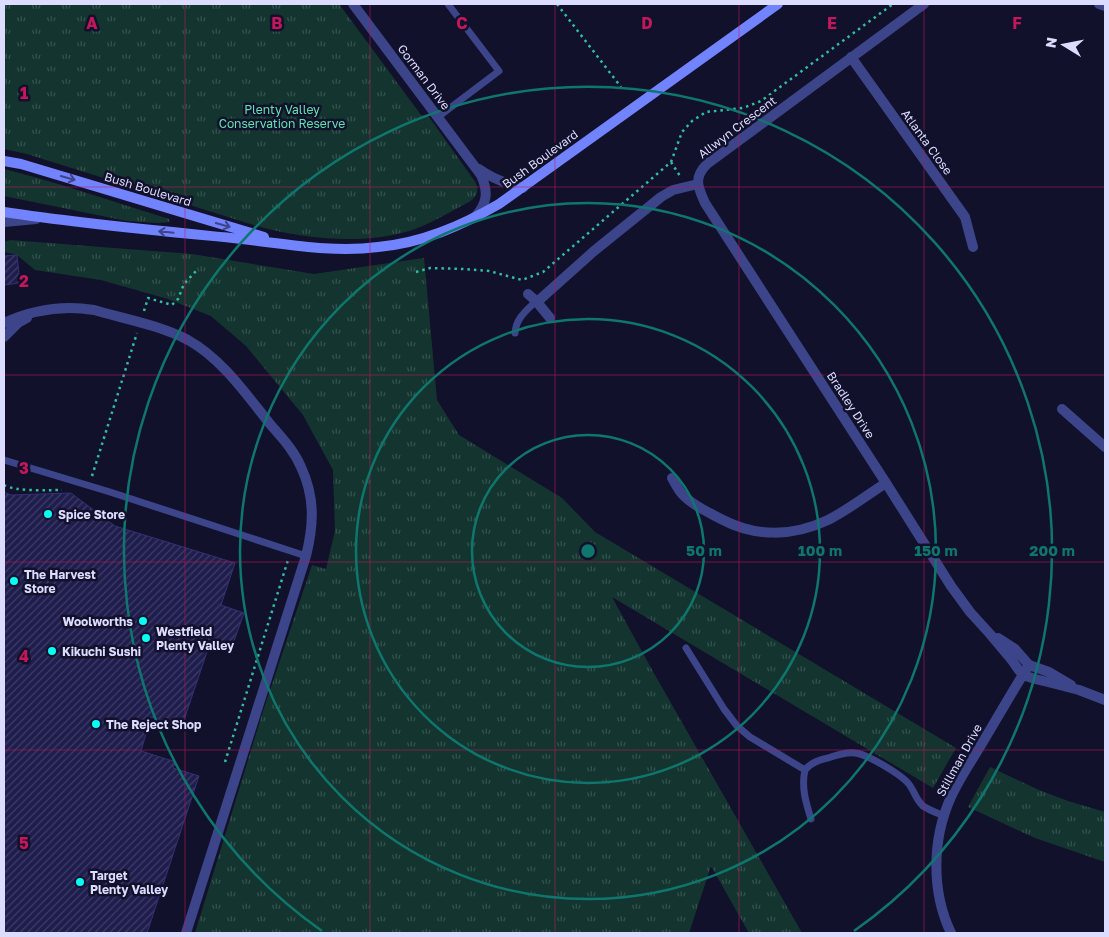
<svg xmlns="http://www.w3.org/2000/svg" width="1109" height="937" font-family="'Golos Text',sans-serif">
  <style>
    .grass { fill: url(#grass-tufts) }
    .building { fill: url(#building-hatch); stroke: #332f78 }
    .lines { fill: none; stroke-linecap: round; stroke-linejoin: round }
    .path { stroke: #30bea1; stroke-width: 2.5; stroke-dasharray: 2.5 4; stroke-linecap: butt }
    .lane { stroke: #3c448a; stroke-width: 7 }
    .street { stroke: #3c448a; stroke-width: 10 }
    .secondary { stroke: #7283ff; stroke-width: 10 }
    .oneway { stroke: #3d448a }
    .grid { fill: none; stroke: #c2185b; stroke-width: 1; stroke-opacity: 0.55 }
    .ring { fill: none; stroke: #0f766e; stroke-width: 2.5 }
    .poi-dot { fill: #07fff4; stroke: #12112b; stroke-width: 2 }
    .labels { text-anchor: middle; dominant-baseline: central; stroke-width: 5; stroke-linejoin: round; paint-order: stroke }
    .street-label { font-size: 12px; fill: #dbdcff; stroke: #12112b }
    .park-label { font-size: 12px; fill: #64e1b0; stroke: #12112b }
    .poi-label { font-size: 12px; font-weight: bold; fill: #dbdcff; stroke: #12112b; text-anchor: start }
    .grid-label { font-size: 16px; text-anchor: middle; font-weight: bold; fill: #c2185b; stroke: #12112b; stroke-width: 5; stroke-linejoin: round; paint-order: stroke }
    .centre { fill: #0f766e; stroke: #12112b; stroke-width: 2.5 }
    .ring-label { font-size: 15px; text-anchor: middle; font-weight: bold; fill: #0f766e; stroke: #12112b; stroke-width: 5; stroke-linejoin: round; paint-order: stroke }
  </style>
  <defs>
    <pattern id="grass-tufts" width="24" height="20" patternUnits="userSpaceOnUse" patternTransform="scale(1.25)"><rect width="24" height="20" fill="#14352f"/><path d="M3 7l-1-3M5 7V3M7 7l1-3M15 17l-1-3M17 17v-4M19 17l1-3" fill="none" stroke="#36524e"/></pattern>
    <pattern id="building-hatch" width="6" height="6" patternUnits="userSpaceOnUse" patternTransform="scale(1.25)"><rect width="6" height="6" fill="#1f1d4c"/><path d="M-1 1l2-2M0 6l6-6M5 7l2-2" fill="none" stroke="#3f3d67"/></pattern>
  </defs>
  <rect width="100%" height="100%" fill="#12112b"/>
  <path class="grass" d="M 4,4 L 339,4 L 421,115 L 429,117 L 476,183 C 479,191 477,197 469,202 C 451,211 434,222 415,229 C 367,246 304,239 257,226 L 27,154 L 4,149 Z
    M 4,169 C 60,183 114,202 169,219 L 170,222 L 158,223 L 127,221 L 4,196 Z
    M 10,240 L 192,254 L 314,274 L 424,258 L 437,400 L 459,435 L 562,498 L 595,532 L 956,748 L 933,788 L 612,597 L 651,668 L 802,933 L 749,933 L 711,866 L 689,933 L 195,933 L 264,708 L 312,565 L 326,569 L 335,531 L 333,470 L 303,415 L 246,346 L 211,316 L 168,299 L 101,280 L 35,270 L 17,255 L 4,252 L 4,242 Z
    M 990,767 L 1039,790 L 1068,801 L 1105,812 L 1105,862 L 1035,838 L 968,807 Z"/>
  <path class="building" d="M 17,255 L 20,283 L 4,285 L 4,256 Z
    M 4,492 L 11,495 L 71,493 L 115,526 L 235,563 L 221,605 L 244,613 L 230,652 L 209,646 L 182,726 L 151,717 L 141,751 L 176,762 L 173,768 L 199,776 L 147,933 L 4,933 Z"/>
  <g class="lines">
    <path class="path" d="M 557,4 L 621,87
      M 671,162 L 680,176
      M 416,272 L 430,268 L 463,269 L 489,271 L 522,280 L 543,272 L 671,162 L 682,132 L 692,121 L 706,112 L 743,108 L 761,101 L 893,4
      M 144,311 L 148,298 L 172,305 L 178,299 L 184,284 L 196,271
      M 92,476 L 137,333
      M 4,485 C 17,492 47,490 62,490
      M 225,762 L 288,560"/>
    <path class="lane" d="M 438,117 L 499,71 L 448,4
      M 515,333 C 516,318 526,311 536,301
      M 4,460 L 110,492 L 306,556
      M 686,648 L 724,709 L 737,726 L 750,737 L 805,770 C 801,787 806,803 811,819
      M 805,770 C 811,762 820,760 828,758 C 837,755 846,752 855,753 C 867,754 900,774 908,783 C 914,790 916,800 923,806 C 929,810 937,813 944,816"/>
    <path class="street" d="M 353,4 L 481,175 C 488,191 488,202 476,216
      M 924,4 L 707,164 C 693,178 698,187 705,203 L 886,483 L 951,586 L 970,612 L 990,634 L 1011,659 L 1018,669 L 1023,675 L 1035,679 L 1048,682 L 1079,690 L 1105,700
      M 1099,4 L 1105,6
      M 851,57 L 965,217 L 973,247
      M 479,169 C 493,179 507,184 523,188
      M 4,222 L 36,219
      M 528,294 L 537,302 L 594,251 L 661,197 L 673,190 L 698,184
      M 537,302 L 550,318
      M 4,323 C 32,310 64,305 94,310 C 125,319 159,325 188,340 C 222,359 246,394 270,424 C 281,437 294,450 301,467 C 315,497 314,524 306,556 L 186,933
      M 4,337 L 18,323 L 27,318
      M 1062,409 L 1105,447
      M 672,478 C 675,483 678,489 682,494 C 692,505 708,512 721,519 C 755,537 792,537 828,520 C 848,510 867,495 886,483
      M 998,638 L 1015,649 L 1029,665 L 1049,672 L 1071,685
      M 951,933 C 931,891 932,839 951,797 C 960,777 973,759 984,740 C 999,715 1013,690 1029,665"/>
    <path class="secondary" d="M 4,161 L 21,164 L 71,179 L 264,237
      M 4,212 C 83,224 162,231 242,239 C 287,244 333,253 378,247 C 422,243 461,226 499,204 L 778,4"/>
  </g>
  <defs><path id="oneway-shaft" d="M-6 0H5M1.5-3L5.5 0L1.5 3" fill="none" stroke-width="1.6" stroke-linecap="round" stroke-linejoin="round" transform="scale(1.25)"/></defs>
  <g class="oneway">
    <use href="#oneway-shaft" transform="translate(68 178) rotate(16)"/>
    <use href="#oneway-shaft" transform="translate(223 225) rotate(16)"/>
    <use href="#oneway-shaft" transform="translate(166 232) rotate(-174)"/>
  </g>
  <path class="grid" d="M 185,4 L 185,933M 370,4 L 370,933M 555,4 L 555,933M 739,4 L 739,933M 924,4 L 924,933M 4,187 L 1105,187M 4,375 L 1105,375M 4,562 L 1105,562M 4,750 L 1105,750"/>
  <g class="ring">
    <circle cx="588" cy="551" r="116"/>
    <circle cx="588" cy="551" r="232"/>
    <circle cx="588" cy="551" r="348"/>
    <path d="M322 931A464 464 0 1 1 854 931"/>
  </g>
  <g class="poi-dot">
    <circle cx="48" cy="514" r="5"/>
    <circle cx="14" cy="581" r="5"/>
    <circle cx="143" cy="621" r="5"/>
    <circle cx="146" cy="638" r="5"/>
    <circle cx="52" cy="651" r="5"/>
    <circle cx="96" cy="724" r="5"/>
    <circle cx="80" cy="882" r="5"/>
  </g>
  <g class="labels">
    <g class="street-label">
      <text transform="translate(424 77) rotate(53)">Gorman Drive</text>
      <text transform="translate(737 127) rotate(-37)">Allwyn Crescent</text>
      <text transform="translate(927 142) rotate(54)">Atlanta Close</text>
      <text transform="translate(540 159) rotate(-36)">Bush Boulevard</text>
      <text transform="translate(148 189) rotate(17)">Bush Boulevard</text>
      <text transform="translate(851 405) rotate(57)">Bradley Drive</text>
      <text transform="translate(959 760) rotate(-61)">Stillman Drive</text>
    </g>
    <g class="park-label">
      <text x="282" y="109">Plenty Valley<tspan x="282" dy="14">Conservation Reserve</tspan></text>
    </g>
    <g class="poi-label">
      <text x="58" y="514">Spice Store</text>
      <text x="24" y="574">The Harvest<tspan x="24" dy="14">Store</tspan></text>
      <text x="133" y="621" text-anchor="end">Woolworths</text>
      <text x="156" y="631">Westfield<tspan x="156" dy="14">Plenty Valley</tspan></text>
      <text x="62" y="651">Kikuchi Sushi</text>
      <text x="106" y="724">The Reject Shop</text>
      <text x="90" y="875">Target<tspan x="90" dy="14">Plenty Valley</tspan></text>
    </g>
  </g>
  <g class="grid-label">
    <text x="92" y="29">A</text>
    <text x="277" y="29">B</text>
    <text x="462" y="29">C</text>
    <text x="647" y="29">D</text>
    <text x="832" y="29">E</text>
    <text x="1017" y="29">F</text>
    <text x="24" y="99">1</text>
    <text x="24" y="287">2</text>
    <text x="24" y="474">3</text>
    <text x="24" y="662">4</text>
    <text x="24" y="849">5</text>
  </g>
  <circle cx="588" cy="551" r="8" class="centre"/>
  <g class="ring-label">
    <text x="704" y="556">50 m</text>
    <text x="820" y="556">100 m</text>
    <text x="936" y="556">150 m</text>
    <text x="1052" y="556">200 m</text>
  </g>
  <rect width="1109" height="937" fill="none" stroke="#dbdcff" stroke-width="10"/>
  <g transform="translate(1064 45) rotate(280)" stroke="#12112b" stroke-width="4" paint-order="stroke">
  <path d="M0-4L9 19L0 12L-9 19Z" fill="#dbdcff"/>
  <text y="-8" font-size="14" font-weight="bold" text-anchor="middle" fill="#dbdcff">N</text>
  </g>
</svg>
